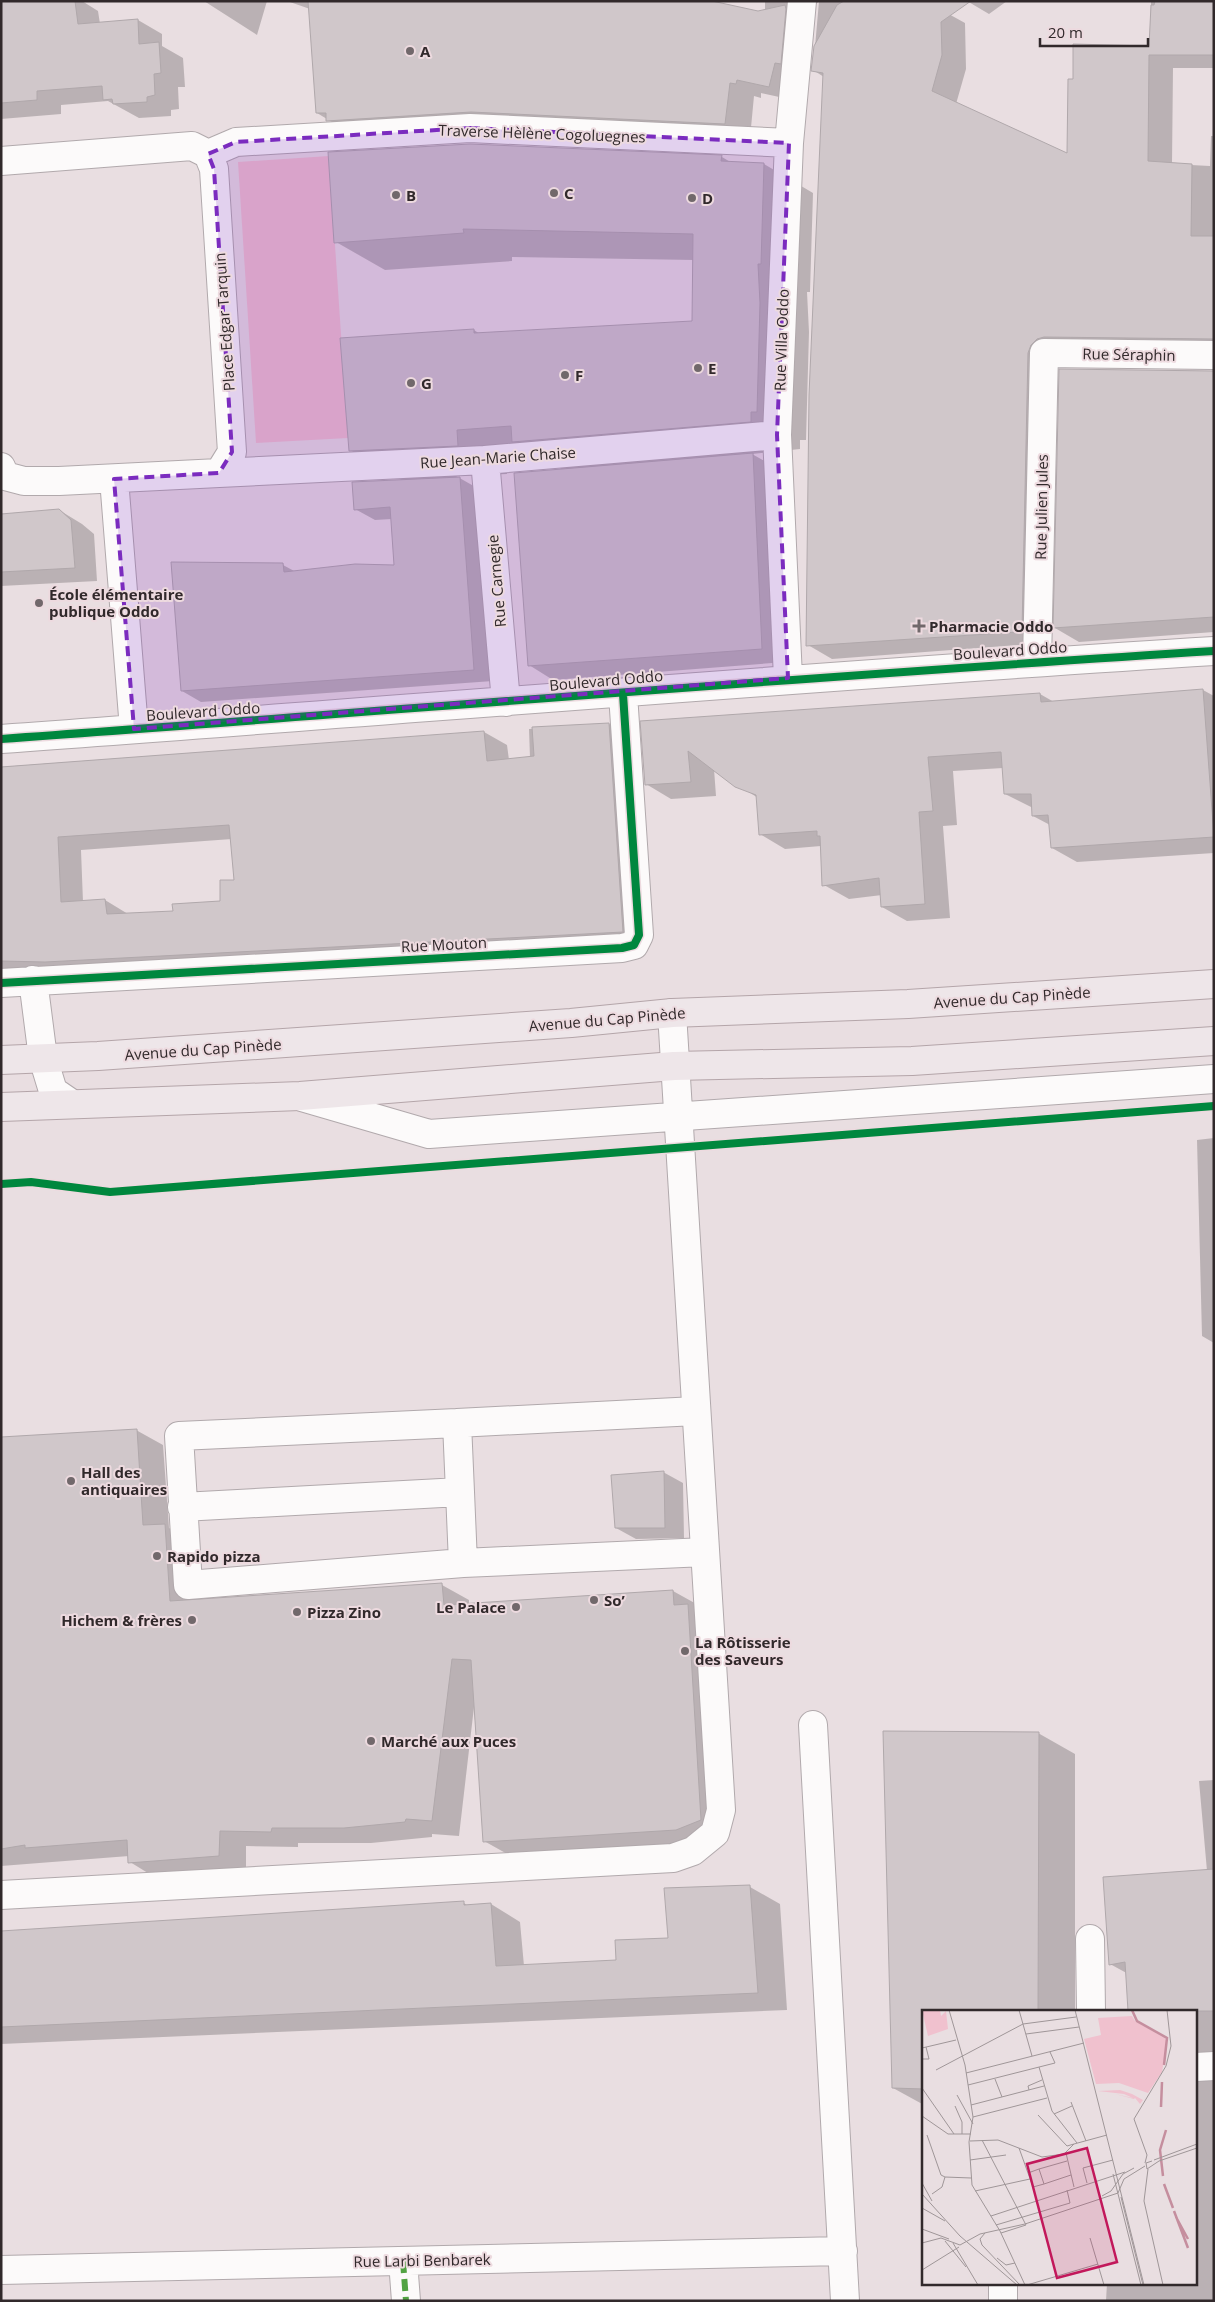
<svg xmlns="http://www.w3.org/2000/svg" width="1215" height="2302" font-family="'Open Sans',sans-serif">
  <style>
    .green { fill: #f0c1ce }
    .shadow { fill: #0003; fill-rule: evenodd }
    .building { fill: #d0c7ca; stroke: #b0a8ab; fill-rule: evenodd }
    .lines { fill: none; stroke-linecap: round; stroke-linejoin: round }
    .minor-casing { stroke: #b1a9ac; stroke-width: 30 }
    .major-casing { stroke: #b4a5a9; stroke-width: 30 }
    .minor { stroke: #fcfafa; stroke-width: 28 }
    .major { stroke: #eee6e9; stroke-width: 28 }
    .quiet { stroke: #52a343; stroke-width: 6; stroke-dasharray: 12 6; stroke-linecap: butt }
    .cycleway-casing { stroke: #eddadf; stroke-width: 11 }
    .cycleway { stroke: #00873e; stroke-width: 8 }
    .marked { fill: #7b2cbf; fill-opacity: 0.2; stroke: #7b2cbf; stroke-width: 4; stroke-dasharray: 10 6; stroke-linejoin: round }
    .poi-dot { fill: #71686b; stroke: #eddadf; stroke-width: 2 }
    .labels { text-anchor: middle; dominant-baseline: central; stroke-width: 4; stroke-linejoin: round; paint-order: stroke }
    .poi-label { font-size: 15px; font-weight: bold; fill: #31292b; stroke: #eddadf; text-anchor: start }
    .street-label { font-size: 15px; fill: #31292b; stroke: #eddadf }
    .inset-river { fill: none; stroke: #c58e9e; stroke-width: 2.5 }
    .inset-road { fill: none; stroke: #9f9698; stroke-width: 1 }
    .view { fill: #c2185b; fill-opacity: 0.15; stroke: #c2185b; stroke-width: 2.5 }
    .inset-edge { fill: none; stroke: #31292b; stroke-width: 2.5 }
  </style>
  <rect width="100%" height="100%" fill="#e9dee1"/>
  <path class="green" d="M 329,156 L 348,438 L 256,443 L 238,162 Z"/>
  <path class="shadow" d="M 1,1 L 82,1 L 98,11 L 100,24 L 138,20 L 162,34 L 162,46 L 183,58 L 185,87 L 178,87 L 179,109 L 171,110 L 171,116 L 139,118 L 108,101 L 61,105 L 61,114 L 1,119 Z
    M 204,1 L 267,1 L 257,35 Z
    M 287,1 L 695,1 L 765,15 L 765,1 L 925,1 L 965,23 L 966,69 L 956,104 L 1068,155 L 1074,80 L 1150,48 L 1151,1 L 1214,1 L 1214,68 L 1173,68 L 1172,164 L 1210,166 L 1211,136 L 1214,136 L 1214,352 L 1055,358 L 1046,643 L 832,659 L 808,645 L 824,77 L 813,70 L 819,1 L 814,6 L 793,100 L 761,93 L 761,98 L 754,96 L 750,138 L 352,134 L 317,113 L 310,9 Z
    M 967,1 L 1007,1 L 989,14 Z
    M 722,157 L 732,163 L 764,164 L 813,193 L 810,292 L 807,292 L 809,332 L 806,440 L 800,440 L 800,449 L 752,454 L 777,468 L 786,662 L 553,680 L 529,665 L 563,470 L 538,455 L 506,458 L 507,474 L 456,476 L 479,489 L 493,681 L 201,702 L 182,691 L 283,565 L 296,572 L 395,566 L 392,519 L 375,520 L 355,509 L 403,481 L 350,450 L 474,330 L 480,334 L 693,322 L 694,260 L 512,257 L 512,261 L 385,270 L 336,242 Z
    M 1214,372 L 1214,632 L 1079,642 L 1055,628 Z
    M 59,510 L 82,524 L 94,534 L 97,581 L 1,586 L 1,515 Z
    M 1203,690 L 1214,696 L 1214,853 L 1077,862 L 1052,848 L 1050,825 L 1033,816 L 1033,808 L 1005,794 L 1003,768 L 953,771 L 957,825 L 943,826 L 950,918 L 907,921 L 882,907 L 882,895 L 849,899 L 824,885 L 821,846 L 785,849 L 760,834 L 758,798 L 714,769 L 716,796 L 671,799 L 646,784 L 642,722 L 1040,694 L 1054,702 Z
    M 609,724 L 632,737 L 645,944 L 1,973 L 1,767 L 484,732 L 507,745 L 509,760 L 530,758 L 529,729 ZM 232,839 L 235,881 L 222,902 L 174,912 L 128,914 L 105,900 L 83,902 L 81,850 Z
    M 1214,1138 L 1214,1343 L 1202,1336 L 1197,1140 Z
    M 136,1430 L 163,1445 L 169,1528 L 191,1541 L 195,1600 L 442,1585 L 469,1600 L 469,1605 L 673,1591 L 700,1606 L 728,1835 L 703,1844 L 511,1856 L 484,1841 L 474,1707 L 459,1836 L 432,1834 L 432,1837 L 371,1843 L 298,1843 L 298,1847 L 246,1846 L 246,1871 L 156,1878 L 130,1862 L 129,1856 L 1,1866 L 1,1439 Z
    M 663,1472 L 683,1483 L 684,1538 L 636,1539 L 616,1528 Z
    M 885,1732 L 1038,1733 L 1075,1754 L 1075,2011 L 924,2011 L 924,2105 L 893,2088 Z
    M 1214,1780 L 1214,2301 L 1106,2301 L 1107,2283 L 1196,2283 L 1196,2011 L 1110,1964 L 1207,1871 L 1199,1781 Z
    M 750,1887 L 780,1904 L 787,2010 L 1,2044 L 1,1933 L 464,1903 L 468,1906 L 491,1904 L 520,1922 L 524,1966 L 617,1961 L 669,1939 Z"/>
  <path class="building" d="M 1,1 L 75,1 L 78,24 L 138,19 L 139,44 L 159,42 L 161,73 L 154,74 L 155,95 L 147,97 L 147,102 L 113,104 L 112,99 L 103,100 L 102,86 L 37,91 L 37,100 L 1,103 Z
    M 308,1 L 712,1 L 758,11 L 785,5 L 786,9 L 781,64 L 775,63 L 769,87 L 737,80 L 736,84 L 730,83 L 725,124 L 471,112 L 326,121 L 326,113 L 316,113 Z
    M 844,1 L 971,1 L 941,22 L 942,55 L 932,91 L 1067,153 L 1068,79 L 1073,79 L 1073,44 L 1149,46 L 1151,5 L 1154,5 L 1155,1 L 1214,1 L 1214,55 L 1149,55 L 1148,161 L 1192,164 L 1191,236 L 1214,236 L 1214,339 L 1044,337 L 1037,339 L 1031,345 L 1028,353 L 1022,630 L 1018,632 L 806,646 L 809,395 L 823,73 L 811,71 L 814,46 L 837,5 Z
    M 470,144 L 722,155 L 721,161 L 764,163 L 761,264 L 758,264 L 760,303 L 757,412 L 751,412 L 751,422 L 512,442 L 511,426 L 457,430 L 458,446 L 349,451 L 340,338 L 474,329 L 474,333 L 692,321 L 693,234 L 463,229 L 464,233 L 334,243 L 328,152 Z
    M 1059,369 L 1214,371 L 1214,617 L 1053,628 Z
    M 753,453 L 762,649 L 528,666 L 514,473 Z
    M 460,477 L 474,670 L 181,691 L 171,562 L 283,563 L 284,572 L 355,564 L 394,565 L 390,507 L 354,510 L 352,482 Z
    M 59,509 L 71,520 L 75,568 L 1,572 L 1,514 Z
    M 1203,689 L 1214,837 L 1051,848 L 1048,815 L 1032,816 L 1031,794 L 1004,794 L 1001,752 L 928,757 L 933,811 L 919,812 L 925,904 L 881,907 L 879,878 L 822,886 L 820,836 L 817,836 L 817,831 L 759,835 L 756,795 L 735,787 L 688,751 L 691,782 L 645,785 L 640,721 L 1040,693 L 1041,702 Z
    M 609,723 L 623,932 L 45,962 L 1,961 L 1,767 L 484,731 L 487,761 L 534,756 L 532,727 ZM 229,825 L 234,880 L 220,880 L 220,901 L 172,904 L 173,911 L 107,914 L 105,899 L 61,902 L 58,837 Z
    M 137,1429 L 143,1525 L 165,1524 L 170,1601 L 442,1583 L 444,1605 L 673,1590 L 674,1605 L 688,1604 L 701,1820 L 676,1830 L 483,1842 L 471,1660 L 452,1659 L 432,1821 L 406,1819 L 405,1822 L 344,1828 L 272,1828 L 271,1832 L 220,1831 L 219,1856 L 128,1863 L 127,1840 L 25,1848 L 25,1845 L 1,1849 L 1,1437 Z
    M 664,1471 L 665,1528 L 615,1528 L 611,1475 Z
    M 883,1731 L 1039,1732 L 1038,2011 L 924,2011 L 924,2089 L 892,2088 Z
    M 1214,1869 L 1214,2011 L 1128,2011 L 1125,1962 L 1109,1965 L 1103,1877 Z
    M 750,1885 L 758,1993 L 1,2027 L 1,1931 L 464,1901 L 464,1905 L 491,1903 L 496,1966 L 616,1960 L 615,1940 L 668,1938 L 664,1888 Z"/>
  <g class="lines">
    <defs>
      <path id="minor" d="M 208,154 L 236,142 L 470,128 L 789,143
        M 1,161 L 192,146 L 208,154 L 214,169 L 232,452 L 219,473 L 59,481 L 24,481 L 5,476 L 1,467
        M 485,460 L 506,702
        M 219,473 L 485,460 L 777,435
        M 114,479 L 134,729
        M 1037,662 L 1044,353 L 1214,355
        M 788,678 L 777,435 L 789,143 L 802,1
        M 1,739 C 405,710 809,676 1214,651
        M 33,980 L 43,1058 L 53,1091 L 72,1104
        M 1,983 L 622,948 L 634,945 L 639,935 L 623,694
        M 302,1097 L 429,1134 L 1214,1079
        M 457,1423 L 179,1436 L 188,1585 L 463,1563
        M 460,1492 L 457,1423 L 696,1411
        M 182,1507 L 460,1492 L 463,1563 L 705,1552
        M 813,1725 L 845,2301
        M 1,1895 L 673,1858 L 693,1851 L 715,1833 L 721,1810 L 672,1013
        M 1090,1939 L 1091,2011
        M 1196,2067 L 1214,2066
        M 403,2261 L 406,2301
        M 1,2270 L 843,2251
        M 1003,2301 L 1003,2283"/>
      <path id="major" d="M 1,1060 L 98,1056 L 571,1023 L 672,1013 L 908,1004 L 1214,984
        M 1,1107 L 300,1096 L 674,1066 L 912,1061 L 1214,1041"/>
    </defs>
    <use href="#minor" class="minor-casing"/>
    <use href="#major" class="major-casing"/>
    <use href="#minor" class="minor"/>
    <use href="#major" class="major"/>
    <path class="quiet" d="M 403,2261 L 406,2301"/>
    <defs>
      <path id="cycleway" d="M 1,739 C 405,710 809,676 1214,651
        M 1,983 L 622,948 L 634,945 L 639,935 L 623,694
        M 1,1184 L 31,1182 L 110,1192 L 1214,1106"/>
    </defs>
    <use href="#cycleway" class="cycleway-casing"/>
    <use href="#cycleway" class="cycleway"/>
  </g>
  <path class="marked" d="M 470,128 L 789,143 L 777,435 L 788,678 L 134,729 L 114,479 L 219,473 L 232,452 L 214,169 L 208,154 L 236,142 Z"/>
  <g class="poi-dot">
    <circle cx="410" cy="51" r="5"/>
    <circle cx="554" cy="193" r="5"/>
    <circle cx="396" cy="195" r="5"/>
    <circle cx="692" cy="198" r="5"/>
    <circle cx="698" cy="368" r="5"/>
    <circle cx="565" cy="375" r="5"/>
    <circle cx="411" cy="383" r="5"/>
    <circle cx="39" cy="603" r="5"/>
    <path d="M916.5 618.5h5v5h5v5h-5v5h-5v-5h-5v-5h5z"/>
    <circle cx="71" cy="1481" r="5"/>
    <circle cx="157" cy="1556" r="5"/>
    <circle cx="594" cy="1600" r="5"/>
    <circle cx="516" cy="1607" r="5"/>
    <circle cx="297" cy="1612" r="5"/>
    <circle cx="192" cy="1620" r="5"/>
    <circle cx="685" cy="1651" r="5"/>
    <circle cx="371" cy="1741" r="5"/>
  </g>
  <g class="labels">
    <g class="poi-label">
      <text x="420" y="51">A</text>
      <text x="564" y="193">C</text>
      <text x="406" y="195">B</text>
      <text x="702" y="198">D</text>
      <text x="708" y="368">E</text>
      <text x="575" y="375">F</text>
      <text x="421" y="383">G</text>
      <text x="49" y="594">École élémentaire<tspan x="49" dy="17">publique Oddo</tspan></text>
      <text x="929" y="626">Pharmacie Oddo</text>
      <text x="81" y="1472">Hall des<tspan x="81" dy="17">antiquaires</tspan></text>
      <text x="167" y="1556">Rapido pizza</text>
      <text x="604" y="1600">So’</text>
      <text x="506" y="1607" text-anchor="end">Le Palace</text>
      <text x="307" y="1612">Pizza Zino</text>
      <text x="182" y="1620" text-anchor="end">Hichem &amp; frères</text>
      <text x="695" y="1642">La Rôtisserie<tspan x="695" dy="17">des Saveurs</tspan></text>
      <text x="381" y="1741">Marché aux Puces</text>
    </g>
    <g class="street-label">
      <text transform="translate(542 133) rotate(2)">Traverse Hèlène Cogoluegnes</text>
      <text transform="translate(224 322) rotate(-94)">Place Edgar Tarquin</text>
      <text transform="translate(781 340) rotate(-88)">Rue Villa Oddo</text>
      <text transform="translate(1129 354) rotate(1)">Rue Séraphin</text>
      <text transform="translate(498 457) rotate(-4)">Rue Jean-Marie Chaise</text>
      <text transform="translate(1041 507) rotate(-89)">Rue Julien Jules</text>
      <text transform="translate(496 581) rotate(-95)">Rue Carnegie</text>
      <text transform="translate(1010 650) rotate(-4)">Boulevard Oddo</text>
      <text transform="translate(606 680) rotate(-5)">Boulevard Oddo</text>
      <text transform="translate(203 711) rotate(-4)">Boulevard Oddo</text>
      <text transform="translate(444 944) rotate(-3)">Rue Mouton</text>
      <text transform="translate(1012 997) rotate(-4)">Avenue du Cap Pinède</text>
      <text transform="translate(607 1019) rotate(-5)">Avenue du Cap Pinède</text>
      <text transform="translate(203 1049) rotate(-4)">Avenue du Cap Pinède</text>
      <text transform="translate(422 2260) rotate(-1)">Rue Larbi Benbarek</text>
    </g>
  </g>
  <g transform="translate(922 2010)">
    <rect width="275" height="275" fill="#e9dee1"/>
    <path d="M 0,0 L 18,0 L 19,6 L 24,1 L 26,19 L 6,26 ZM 198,80 L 210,84 L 221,90 L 218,94 L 213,88 L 212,89 L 193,84 L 211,88 L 202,84 L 176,81 Z" fill="#f0c1ce"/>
    <path d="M 210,6 L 213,11 L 243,28 L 245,33 L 240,62 L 226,83 L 197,73 L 174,74 L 162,29 L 179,25 L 176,8 Z" fill="#f0c1ce"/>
    <path class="inset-river" d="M 210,0 L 215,11 L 245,28 L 242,55M 239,97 L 240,72M 241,166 L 238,140 L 244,120M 242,174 L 251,198M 252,201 L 266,238M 254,207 L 266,229"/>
    <path class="inset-road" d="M 27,0 L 43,55 L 51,107 L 47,132 L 50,175 L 78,221 L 103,275M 97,0 L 110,46M 153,0 L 222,275M 104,24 L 157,17M 0,38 L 34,30M 0,49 L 7,49 L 4,37M 117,57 L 130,101 L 155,133M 14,60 L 101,14 L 154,7M 44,63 L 162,33M 73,69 L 80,87M 46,75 L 133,53 L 128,42M 0,78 L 32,124M 107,80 L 106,76 L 120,70M 35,85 L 51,114M 149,92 L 164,131M 49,95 L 122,76M 33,96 L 40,112 L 40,124M 132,104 L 150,96M 116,105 L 145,136 L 152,134M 0,106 L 26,124 L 49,124M 51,107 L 125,88M 5,125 L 19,165 L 23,167M 60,130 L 104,215 L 79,223M 48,131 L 76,130 L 120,147 L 142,144 L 152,134 L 185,125M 97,138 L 111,177 L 122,174 L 117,159 L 106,163M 144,143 L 152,177M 48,150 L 84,145M 232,150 L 275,134M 230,151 L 224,153 L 225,159 L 237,151 L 275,138M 223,153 L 225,145 L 212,109 L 244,56 L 249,36 L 245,0M 117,159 L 145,151M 226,159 L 222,191 L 241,275M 191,164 L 219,275M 23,167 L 49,168M 0,173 L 10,191M 165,173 L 161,158 L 191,150M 122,174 L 149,165M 53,181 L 108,169M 0,184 L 38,226 L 95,275M 10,184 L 20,177 L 23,167M 180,186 L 189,181 L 201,164 L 212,158M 199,187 L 221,275M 0,198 L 23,211M 69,206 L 203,162M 74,215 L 148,193 L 145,180M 0,219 L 27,229M 63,223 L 58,229 L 60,235 L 98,275M 168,228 L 182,275M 23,231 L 44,257M 0,233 L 19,228 L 38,235 L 58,224 L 103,214 L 196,183 L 202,169 L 223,156M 31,233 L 56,275M 75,248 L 84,255 L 93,253M 0,260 L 37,237M 105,275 L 176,254"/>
    <path class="view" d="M 165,138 L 195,252 L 135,268 L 105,154 Z"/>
    <rect width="275" height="275" class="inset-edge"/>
  </g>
  <rect width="1215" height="2302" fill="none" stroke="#31292b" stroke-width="5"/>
  <path d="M1040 38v8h108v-8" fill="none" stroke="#31292b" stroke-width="2.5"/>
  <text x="1048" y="38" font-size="15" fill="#31292b" stroke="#eddadf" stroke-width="4" paint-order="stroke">20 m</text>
</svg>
